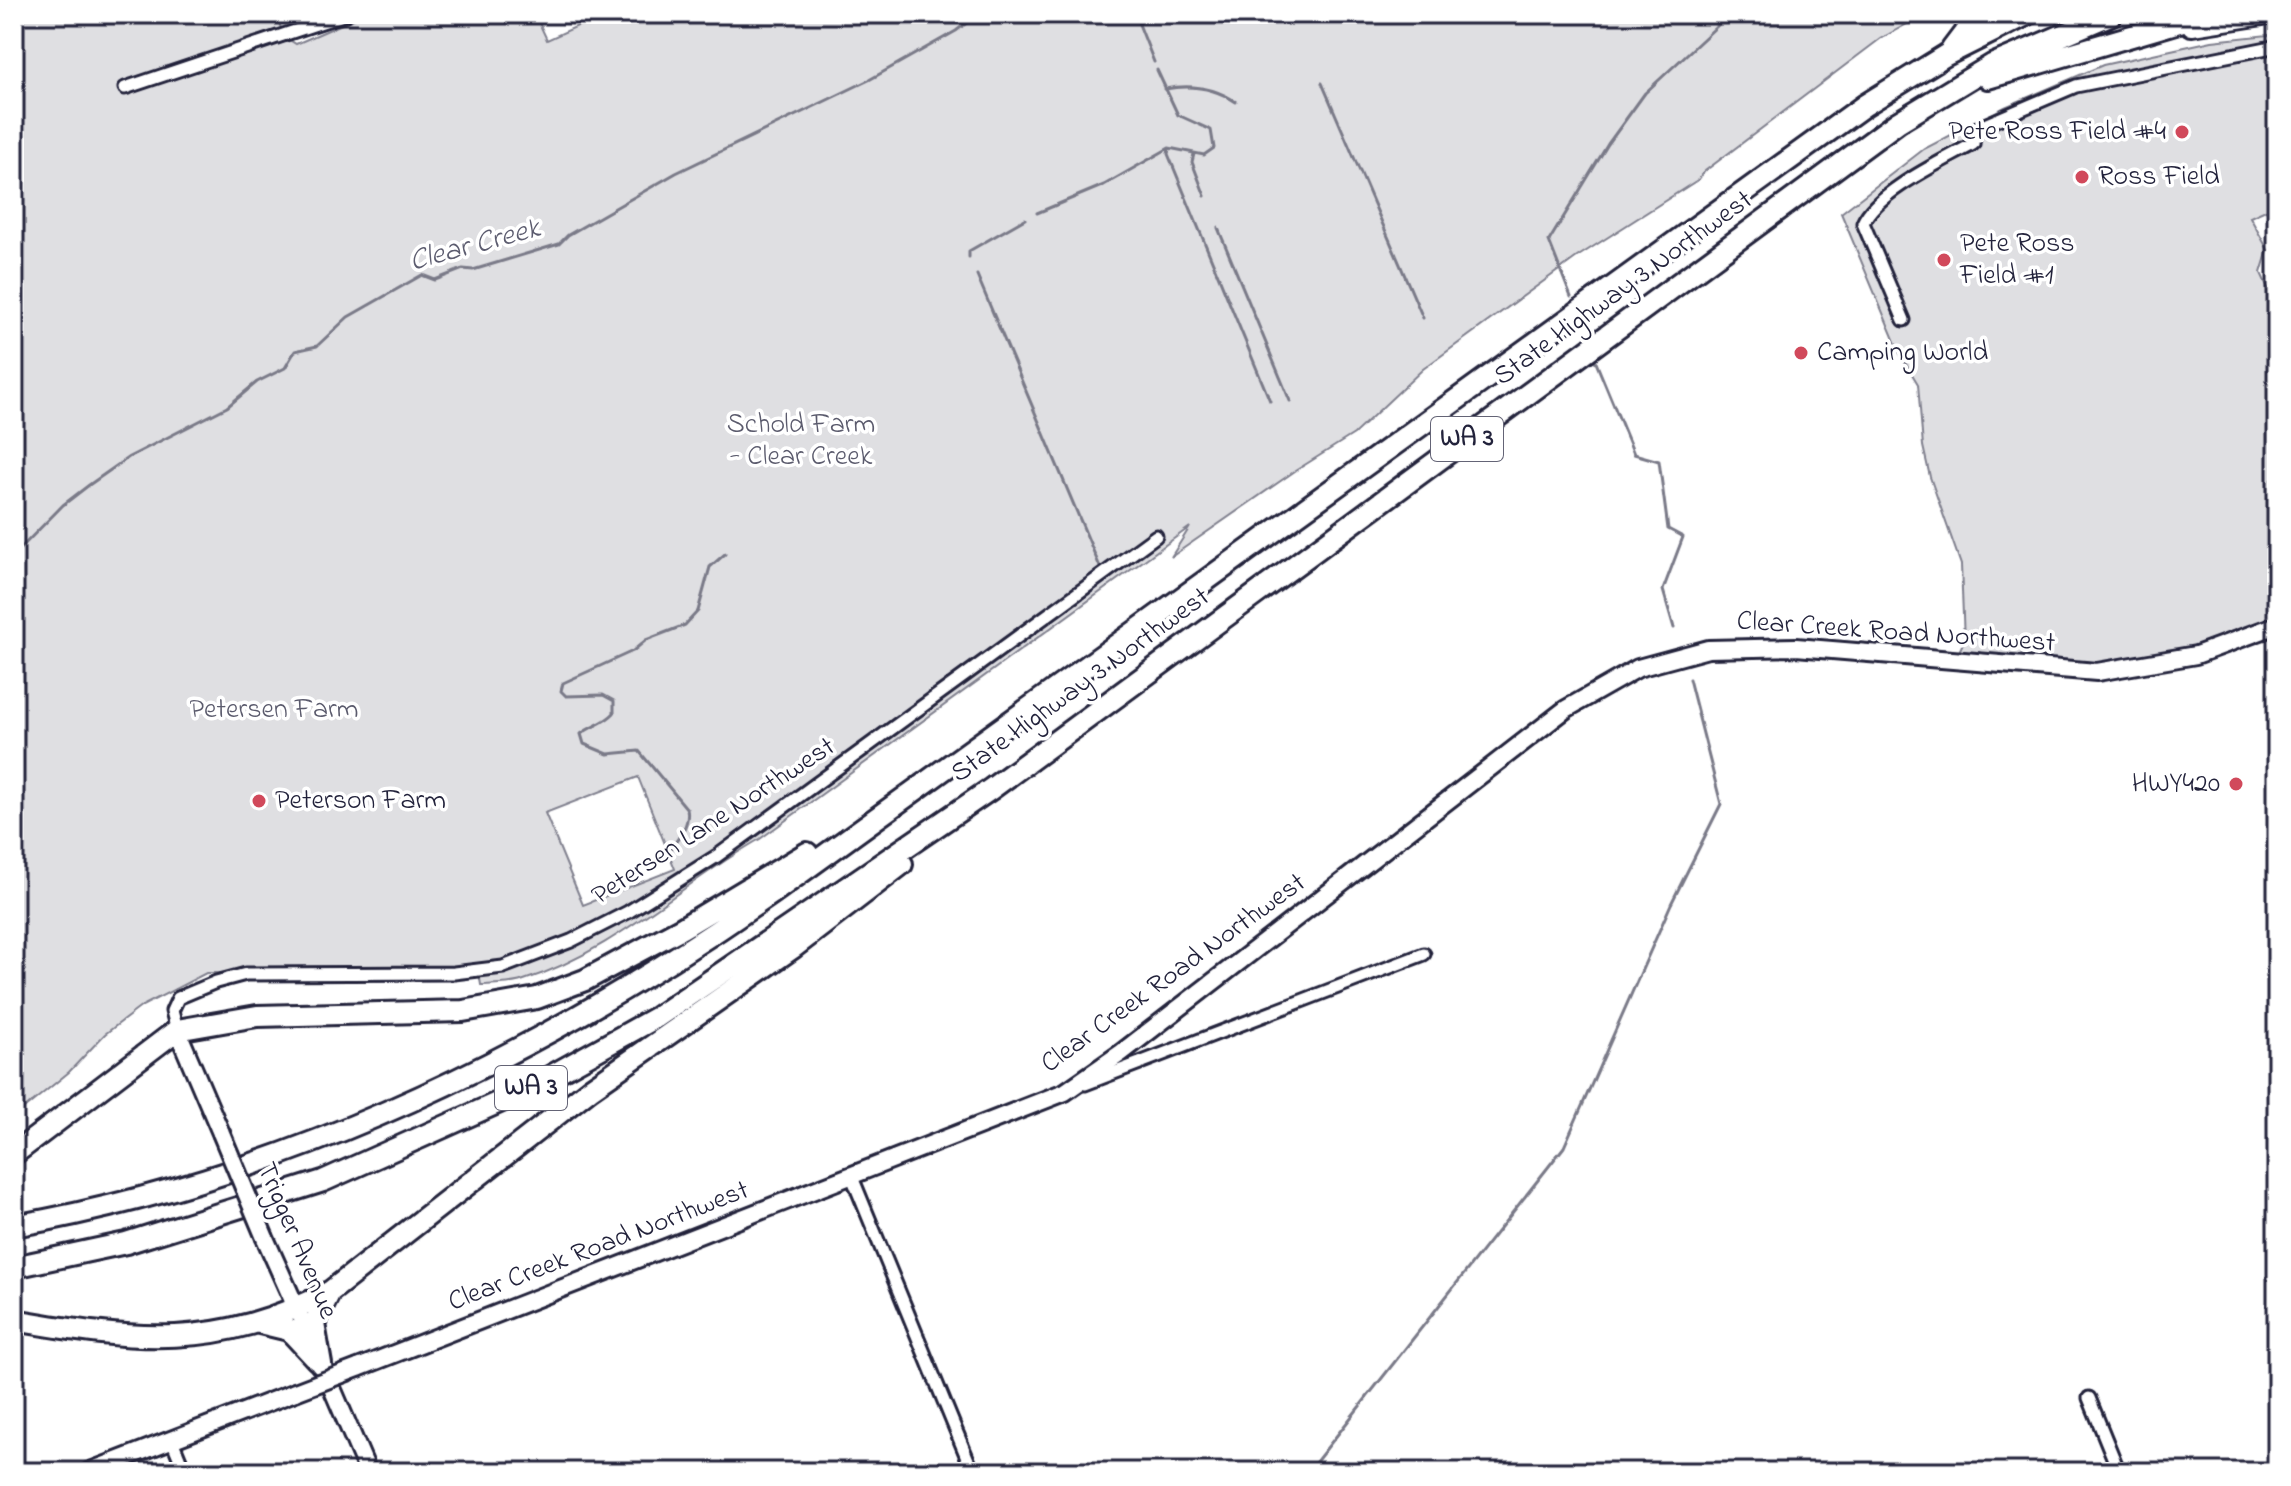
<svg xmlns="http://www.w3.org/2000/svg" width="2291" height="1486" font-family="'Indie Flower',sans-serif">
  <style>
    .green { fill: #dfdfe2; stroke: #80808e; stroke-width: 2; fill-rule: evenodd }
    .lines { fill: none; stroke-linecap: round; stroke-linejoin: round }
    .stream { stroke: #7a7a88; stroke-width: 3 }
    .street-casing { stroke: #22223b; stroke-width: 17 }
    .secondary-casing { stroke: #22223b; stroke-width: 22 }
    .highway-casing { stroke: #22223b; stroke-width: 26 }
    .street { stroke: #fff; stroke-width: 11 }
    .secondary { stroke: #fff; stroke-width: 16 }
    .highway { stroke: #fff; stroke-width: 20 }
    .secondary-bridge-casing { stroke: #22223b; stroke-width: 22; stroke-linecap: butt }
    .secondary-bridge { stroke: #fff; stroke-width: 16 }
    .poi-dot { fill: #d1495b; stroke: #fff; stroke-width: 3 }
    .labels { text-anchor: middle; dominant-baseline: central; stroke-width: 7; stroke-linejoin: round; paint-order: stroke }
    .shield { fill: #fff; stroke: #646476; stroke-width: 2 }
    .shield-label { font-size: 26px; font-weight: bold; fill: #22223b }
    .poi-label { font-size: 28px; fill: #22223b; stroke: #fff; text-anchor: start }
    .street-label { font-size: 28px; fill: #22223b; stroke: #fff }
    .park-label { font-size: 28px; fill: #5b5b6d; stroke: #fff }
    .water-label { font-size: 30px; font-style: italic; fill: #5c5c6f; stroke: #fff }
  </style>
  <rect width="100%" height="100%" fill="#fff"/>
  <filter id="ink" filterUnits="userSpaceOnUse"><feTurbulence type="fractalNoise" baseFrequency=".0125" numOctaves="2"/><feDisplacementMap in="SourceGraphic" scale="16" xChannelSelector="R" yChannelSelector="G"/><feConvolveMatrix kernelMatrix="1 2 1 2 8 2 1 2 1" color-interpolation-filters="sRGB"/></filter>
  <g filter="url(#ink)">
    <path class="green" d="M 14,14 L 275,14 L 285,37 L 296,44 L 365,14 L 535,14 L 547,40 L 604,14 L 1925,14 L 1880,39 L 1705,171 L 1699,179 L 1577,257 L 1423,369 L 1354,434 L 1295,471 L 1171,557 L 1190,527 L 760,839 C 681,884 613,952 524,980 C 511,985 495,984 481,985 L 479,973 L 206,973 L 142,1006 L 105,1034 L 69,1072 L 14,1117 ZM 638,777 L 675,869 L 583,905 L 545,813 Z
      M 2277,34 L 2277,205 L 2250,217 L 2268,250 L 2261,273 L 2277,308 L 2277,475 L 2272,480 L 2277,493 L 2277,625 L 2122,669 L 1955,660 L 1964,641 L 1961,565 L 1930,477 L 1923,446 L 1918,384 L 1901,356 L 1841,213 L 1924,149 L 2005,107 L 2103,65 L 2212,41 Z"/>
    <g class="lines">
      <path class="stream" d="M 1135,14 L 1154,62
        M 1139,24 L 1149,14
        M 1322,83 L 1423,318
        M 1165,89 C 1191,84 1214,87 1236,102
        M 1169,149 L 1168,154 L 1270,401
        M 1194,154 L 1192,162 L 1205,196
        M 1037,213 L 1104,185 L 1169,148 L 1204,155 L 1214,148 L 1211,130 L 1178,115 L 1157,70
        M 1218,228 L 1290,401
        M 969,257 L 969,251 L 1025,219
        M 977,275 L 1100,567
        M 1571,297 L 1549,241 L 1608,144 L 1645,93 L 1730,14
        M 1595,360 L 1634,454 L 1659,461 L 1668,529 L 1683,537 L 1663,590 L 1674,628
        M 14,555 L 63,505 L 89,485 L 129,457 L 227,407 L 257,382 L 285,368 L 295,351 L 317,346 L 348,317 L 422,275 L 435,280 L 463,269 L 473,270 L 559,244 L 568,235 L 676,173 L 869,80 L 956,31 L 978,14
        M 664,858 C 674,843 691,827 687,809 L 639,751 L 608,754 L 584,744 L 581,734 C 592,725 604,724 614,713 L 614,701 L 603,695 L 566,696 L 561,691 L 563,683 L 633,651 L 646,640 L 685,625 L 698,611 L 710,567 L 725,554
        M 1308,1472 L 1564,1147 L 1671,904 L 1721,804 L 1689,679"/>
      <defs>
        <path id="street" d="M 125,88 L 346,14
          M 1904,320 L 1863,223 C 1876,192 1943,161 1973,144 L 1975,129 L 2076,86 L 2277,46
          M 177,1030 L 172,1011 L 178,998 L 216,982 L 246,974 L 454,973 L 503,967 L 571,941 L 628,912 L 717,856 L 1156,536
          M 1085,1084 L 1424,954
          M 852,1177 L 973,1472
          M 2089,1398 L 2119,1472
          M 172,1440 L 185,1472"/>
        <path id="secondary" d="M 177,1030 L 221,1133
          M 265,1238 L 312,1343
          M 323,1367 L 368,1472
          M 358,1368 L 1065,1092 L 1121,1053 L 1566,709 L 1638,668 L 1708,649 L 1796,647 L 2097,672 L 2196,655 L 2277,625
          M 88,1472 L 295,1392"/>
        <path id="highway" d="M 2192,25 L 2263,14
          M 1952,49 L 1971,24 L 1990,14
          M 1988,78 L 2207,14
          M 14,1154 L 177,1030 L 257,1016 L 463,1011 L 537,998 L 585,980 L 682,928 L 807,853
          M 14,1226 C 291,1177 545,1052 774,892 L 1865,105 L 1946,55 L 2028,14
          M 14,1267 L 126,1243 L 323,1181 L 522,1092 L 657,1017 L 991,789 L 1898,122 L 1992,65 L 2112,14
          M 14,1320 C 136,1341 217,1351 331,1291 L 590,1089 L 794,947 L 902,864
          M 260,1323 L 289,1330 L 317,1360
          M 321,1364 L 314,1324 L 330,1292"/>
      </defs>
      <use href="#street" class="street-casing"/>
      <use href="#secondary" class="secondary-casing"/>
      <use href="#highway" class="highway-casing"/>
      <use href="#street" class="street"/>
      <use href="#secondary" class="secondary"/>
      <use href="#highway" class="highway"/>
      <defs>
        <path id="secondary-bridge" d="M 221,1133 L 265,1238
          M 295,1392 L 358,1368"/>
      </defs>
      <use href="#secondary-bridge" class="secondary-bridge-casing"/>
      <use href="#secondary-bridge" class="secondary-bridge"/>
    </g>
  </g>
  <g class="poi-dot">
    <circle cx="2182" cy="132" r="8"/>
    <circle cx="2082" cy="177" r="8"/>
    <circle cx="1944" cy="260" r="8"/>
    <circle cx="1801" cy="353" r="8"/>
    <circle cx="2236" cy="784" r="8"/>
    <circle cx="259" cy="801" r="8"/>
  </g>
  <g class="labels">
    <g class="shield">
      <rect x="1431" y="417" width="72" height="44" rx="6"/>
      <rect x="495" y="1066" width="72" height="44" rx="6"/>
    </g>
    <g class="shield-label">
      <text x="1467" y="439">WA 3</text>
      <text x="531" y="1088">WA 3</text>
    </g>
    <g class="poi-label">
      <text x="2166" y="132" text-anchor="end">Pete Ross Field #4</text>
      <text x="2098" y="177">Ross Field</text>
      <text x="1960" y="244">Pete Ross<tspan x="1960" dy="32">Field #1</tspan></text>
      <text x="1817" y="353">Camping World</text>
      <text x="2220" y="784" text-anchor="end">HWY420</text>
      <text x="275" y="801">Peterson Farm</text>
    </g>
    <g class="street-label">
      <text transform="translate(1624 289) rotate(-36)">State Highway 3 Northwest</text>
      <text transform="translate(1896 633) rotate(4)">Clear Creek Road Northwest</text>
      <text transform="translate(1081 686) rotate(-36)">State Highway 3 Northwest</text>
      <text transform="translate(714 822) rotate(-33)">Petersen Lane Northwest</text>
      <text transform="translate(1174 974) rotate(-36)">Clear Creek Road Northwest</text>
      <text transform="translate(296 1241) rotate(67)">Trigger Avenue</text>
      <text transform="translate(599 1247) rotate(-21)">Clear Creek Road Northwest</text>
    </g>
    <g class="park-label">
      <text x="801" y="425">Schold Farm<tspan x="801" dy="32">- Clear Creek</tspan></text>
      <text x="274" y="710">Petersen Farm</text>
    </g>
    <g class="water-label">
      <text transform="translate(475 246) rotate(-15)">Clear Creek</text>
    </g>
  </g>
  <rect width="2291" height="1486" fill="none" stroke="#fff" stroke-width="48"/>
  <rect x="24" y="24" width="2243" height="1438" fill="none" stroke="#22223b" stroke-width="3" filter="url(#ink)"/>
</svg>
